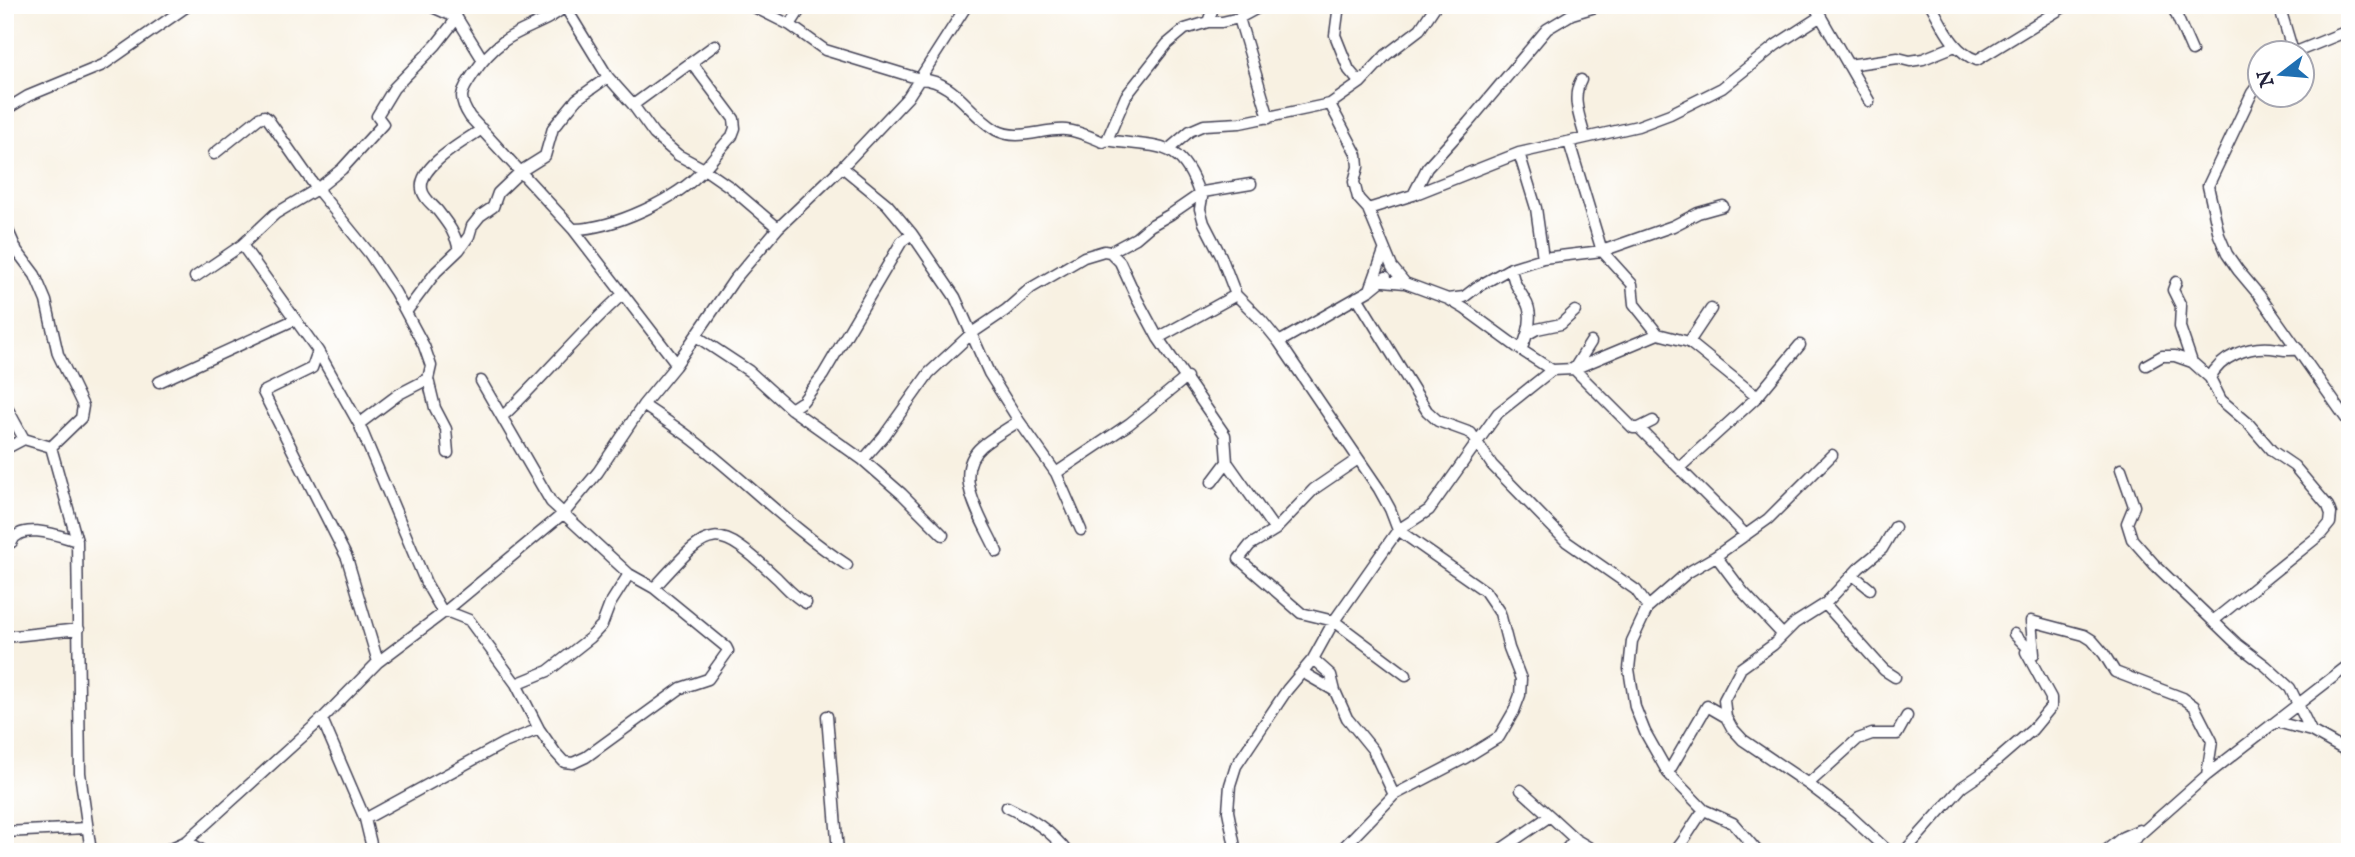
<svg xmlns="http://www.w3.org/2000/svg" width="2355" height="857" font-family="'IM FELL English',serif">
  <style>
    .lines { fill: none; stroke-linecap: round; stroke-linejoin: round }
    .street-casing { stroke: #424154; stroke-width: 13 }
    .street { stroke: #fff; stroke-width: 10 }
  </style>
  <rect width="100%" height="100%" fill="#fff"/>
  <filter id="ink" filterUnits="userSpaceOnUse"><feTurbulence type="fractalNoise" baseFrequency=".0143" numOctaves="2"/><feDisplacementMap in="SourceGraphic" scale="14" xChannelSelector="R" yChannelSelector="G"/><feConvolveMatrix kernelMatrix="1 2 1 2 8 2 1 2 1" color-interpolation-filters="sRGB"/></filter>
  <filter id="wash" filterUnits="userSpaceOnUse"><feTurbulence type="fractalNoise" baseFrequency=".00686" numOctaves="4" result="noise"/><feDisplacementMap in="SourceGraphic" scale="28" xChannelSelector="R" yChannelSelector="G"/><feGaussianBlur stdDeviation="1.57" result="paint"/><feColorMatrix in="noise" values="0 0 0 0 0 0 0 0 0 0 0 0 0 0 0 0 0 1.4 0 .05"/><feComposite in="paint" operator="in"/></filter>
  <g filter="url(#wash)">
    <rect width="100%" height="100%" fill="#f8f1e2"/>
  </g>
  <g filter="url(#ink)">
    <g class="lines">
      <defs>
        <path id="street" d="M 428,5 L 457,18 L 483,60
          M 564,5 L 608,77 L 633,105 L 654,134 L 678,155 L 704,169 L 730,187 L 778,228
          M 566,5 C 550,22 523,27 504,41 C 492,50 482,61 474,73 C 461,92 457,97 470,117 L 573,229 C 613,229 678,199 704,169 C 714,158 722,146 732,136 L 735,128 L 734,119 L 692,63
          M 750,5 L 790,25 L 825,50 L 920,79 C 956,81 968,114 996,130 C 1018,142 1043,128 1066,130 C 1079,131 1091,137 1103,142 L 1107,140 C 1157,149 1180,137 1199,193 L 1203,192
          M 1339,5 L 1335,35 L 1349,70 L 1360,83
          M 1814,5 L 1869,101
          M 1931,5 C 1943,26 1953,52 1977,60 L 2067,5
          M 2172,5 L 2192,51
          M 2279,5 L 2293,52
          M 457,18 L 436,45 L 394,88 L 377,116 L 383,124 L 342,169 L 317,189 L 275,214 L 242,245 L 318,351 L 359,424 L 426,583 L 441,609 L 469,620 L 516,684 L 539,729 L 555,752 L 564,762 L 573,763 L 586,757 L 681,688 L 708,679 L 728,651 L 726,647 L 654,588 L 629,574 L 551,502 L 481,381
          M 1239,18 L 1269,118
          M 1208,22 L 1212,11 L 1209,5
          M 790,25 L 803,5
          M 2296,52 L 2350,30
          M 1848,65 L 1898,58 L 1910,61 L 1923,59 L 1955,46
          M 1581,80 C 1571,98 1580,118 1585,137
          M 2260,82 L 2252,93 L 2208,186 L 2219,235 L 2227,254 L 2238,270 L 2259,295 L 2350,424
          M 1330,104 L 1357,155 L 1358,167 L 1354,182 L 1358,198 L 1368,209 L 1392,267 L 1405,283
          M 633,105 L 715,45
          M 5,110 L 28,96 L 103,65 L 189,5
          M 1107,140 L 1126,96 L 1167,44 L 1185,29 L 1208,22 L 1222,22 L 1239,18 L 1263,5
          M 1569,142 L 1602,251 L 1632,284 L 1634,304 L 1658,334
          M 1169,149 L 1190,131 L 1204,125 L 1240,123 L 1330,104 L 1360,83 L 1386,55 L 1420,29 L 1436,5
          M 1519,153 L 1536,208 L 1543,258
          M 214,154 L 259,118 L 264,116 L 268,119 L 317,189 L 369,253 L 395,292 L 424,346 L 431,366 L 428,379 L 435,408 L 446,429 L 448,453
          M 842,167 L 887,204 L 912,234 L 955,297 L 989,373 L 1019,421 L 1056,473 L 1081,530
          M 1203,192 L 1200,209 L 1204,223 L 1221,256 L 1236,295 L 1262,321 L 1279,342 L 1379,489 L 1390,509 L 1398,530 L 1485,591 L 1500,613 L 1509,648 L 1521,679 L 1520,695 L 1514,711 L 1499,737 L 1465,758 L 1394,795 L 1339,852
          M 1413,195 L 1427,168 L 1468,123 L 1547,29 L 1572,14 L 1602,5
          M 1368,209 L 1413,195 L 1519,153 L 1638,126 L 1670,114 L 1722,88 L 1776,45 L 1821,16
          M 5,224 L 17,251 L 35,275 L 46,301 L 58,354 L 83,406 L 81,418 L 51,447
          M 573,229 L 676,363
          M 459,250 C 456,234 448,224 438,211 C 433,205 423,198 422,189 C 418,166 465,141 482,129
          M 1110,252 L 1120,262 L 1137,299 L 1158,338 L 1225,435 L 1227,462 L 1212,482
          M 1511,268 C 1514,285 1517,286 1525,300 C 1535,315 1528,335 1521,350
          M 195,277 L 242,245
          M 1384,281 L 1405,283 L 1448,299 L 1465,309 L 1521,350 L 1552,370 L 1574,369 L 1591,342
          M 2176,282 L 2173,290 L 2181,306 L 2180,327 L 2192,362
          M 1370,290 L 1384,251
          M 1357,297 L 1427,411 L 1438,421 L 1471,433 L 1492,465 L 1567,542 L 1636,590 L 1648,607
          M 1448,299 L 1464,297 L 1477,287 L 1511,268 L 1543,258 L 1602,251 L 1673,226 L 1698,213 L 1723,206
          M 406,312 L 436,272 L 459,250 L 469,236 L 472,226 L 480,216 L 493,207 L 498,193 L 521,171 L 545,156 L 553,128 L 577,99 L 608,77
          M 1528,334 L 1537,329 L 1561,324 L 1575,311
          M 696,336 L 749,371 L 791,409 L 863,460 L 902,494 L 943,535
          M 1158,338 L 1236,295
          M 1279,342 L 1370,290 L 1386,277
          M 1689,342 L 1711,309
          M 318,351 L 312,368 L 263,392 L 347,558 L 378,662
          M 2146,365 L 2162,356 L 2175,356 L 2192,362 L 2210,378 L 2221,400 L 2248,423 L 2272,451 L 2294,466 L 2328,506 L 2331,514 L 2330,523 L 2321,534 L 2213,621
          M 2210,378 C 2221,356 2248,346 2271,348 C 2282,349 2287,352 2298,349
          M 159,382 L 294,320
          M 5,404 L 24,439 L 51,447
          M 643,405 C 658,415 673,425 688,436 C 742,477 789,527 847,565
          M 791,409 L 803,401 L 823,375 L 902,241 L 912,234
          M 503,416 C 544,377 580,332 623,294
          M 1653,421 L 1639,428 L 1633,428 L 1574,369 L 1658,334 L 1689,342 L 1757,397
          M 359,424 L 399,394 L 428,379
          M 1639,428 L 1746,535
          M 51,447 L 77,541 L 80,773 L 91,852
          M 5,449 L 24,439
          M 1358,459 L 1314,489 L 1275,530 L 1250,545 L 1239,559 L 1301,613 L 1334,621 L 1406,675
          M 863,460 L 884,436 L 929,373 L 972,333 L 1006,310 L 1031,288 L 1084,257 L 1104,251 L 1110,252 L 1136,238 L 1150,226 L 1171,214 L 1203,192 L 1251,184
          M 1227,462 L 1275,530
          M 1679,468 L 1757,397 L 1800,345
          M 2121,469 L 2134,506 L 2127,523 L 2132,539 L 2154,564 L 2237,644 L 2266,666 L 2290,688 L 2311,731
          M 1056,473 L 1129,424 L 1187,377
          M 12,542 C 20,521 60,536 77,541
          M 997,552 C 984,522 949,474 982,446 C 993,437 1007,429 1019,421
          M 1716,556 L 1743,592 L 1783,635
          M 1853,575 L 1870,589
          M 654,588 C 710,527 713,518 777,578 C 786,587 795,598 806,603
          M 1825,604 L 1884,670 L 1895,677
          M 2014,634 L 2034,654 L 2031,621 L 2084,635 L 2092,640 L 2104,654 L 2115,672 L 2183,698 L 2194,706 L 2212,741 L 2207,775
          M 5,637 L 79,629
          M 1313,659 L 1331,675 L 1335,691 L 1347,718 L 1373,750 L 1394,795
          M 1302,672 L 1335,691
          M 516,684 L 548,671 L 590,638 L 602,625 L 610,604 L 629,574
          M 827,716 L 838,852
          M 322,719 L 365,819 L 373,852
          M 2277,722 L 2311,731 L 2350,753
          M 1668,773 L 1707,706 L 1726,717
          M 1808,784 L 1858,739 L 1872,734 L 1897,734 L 1907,716
          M 1007,807 C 1031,819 1051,830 1067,852
          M 1550,816 L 1575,839 L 1597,852
          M 365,819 L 504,743 L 539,729
          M 5,832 L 87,828
          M 187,841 L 205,852
          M 162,852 L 187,841 L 322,719 L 378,662 L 447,610 L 564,513 L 598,472 L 643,405 L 675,366 L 734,280 L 778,228 L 842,167 L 908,97 L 967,5
          M 1236,852 L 1228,811 L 1230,785 L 1236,766 L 1287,690 L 1313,659 L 1334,621 L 1398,530 L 1429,510 L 1498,413 L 1552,370
          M 1497,852 L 1550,816 L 1521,790
          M 1564,852 L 1575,839
          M 1674,852 C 1686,840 1693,823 1704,810
          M 1758,852 L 1733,823 L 1704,810 L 1668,773 L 1645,732 L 1635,707 L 1629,669 L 1632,641 L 1648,607 L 1687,573 L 1716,556 L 1768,519 L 1832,455
          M 1889,852 L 1849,815 L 1808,784 L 1743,740 L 1732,728 L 1726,717 L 1724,700 L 1741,668 L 1773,645 L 1795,623 L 1825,604 L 1859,568 L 1882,549 L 1895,527
          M 1904,852 L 1962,787 L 1981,774 L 2032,730 L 2051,707 L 2051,698 L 2026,652
          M 2104,852 L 2123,837 L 2139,830
          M 2120,852 L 2207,775 L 2350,664"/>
      </defs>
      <use href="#street" class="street-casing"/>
      <use href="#street" class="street"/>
    </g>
  </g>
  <rect width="2355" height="857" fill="none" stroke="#fff" stroke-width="28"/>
  <g transform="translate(2281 74) rotate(254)"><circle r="33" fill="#ffffff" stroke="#a7a7b1" stroke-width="2"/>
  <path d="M0-5L12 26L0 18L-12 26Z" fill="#1f6fb2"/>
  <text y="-10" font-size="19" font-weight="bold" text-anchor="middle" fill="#22223b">N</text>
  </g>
</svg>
